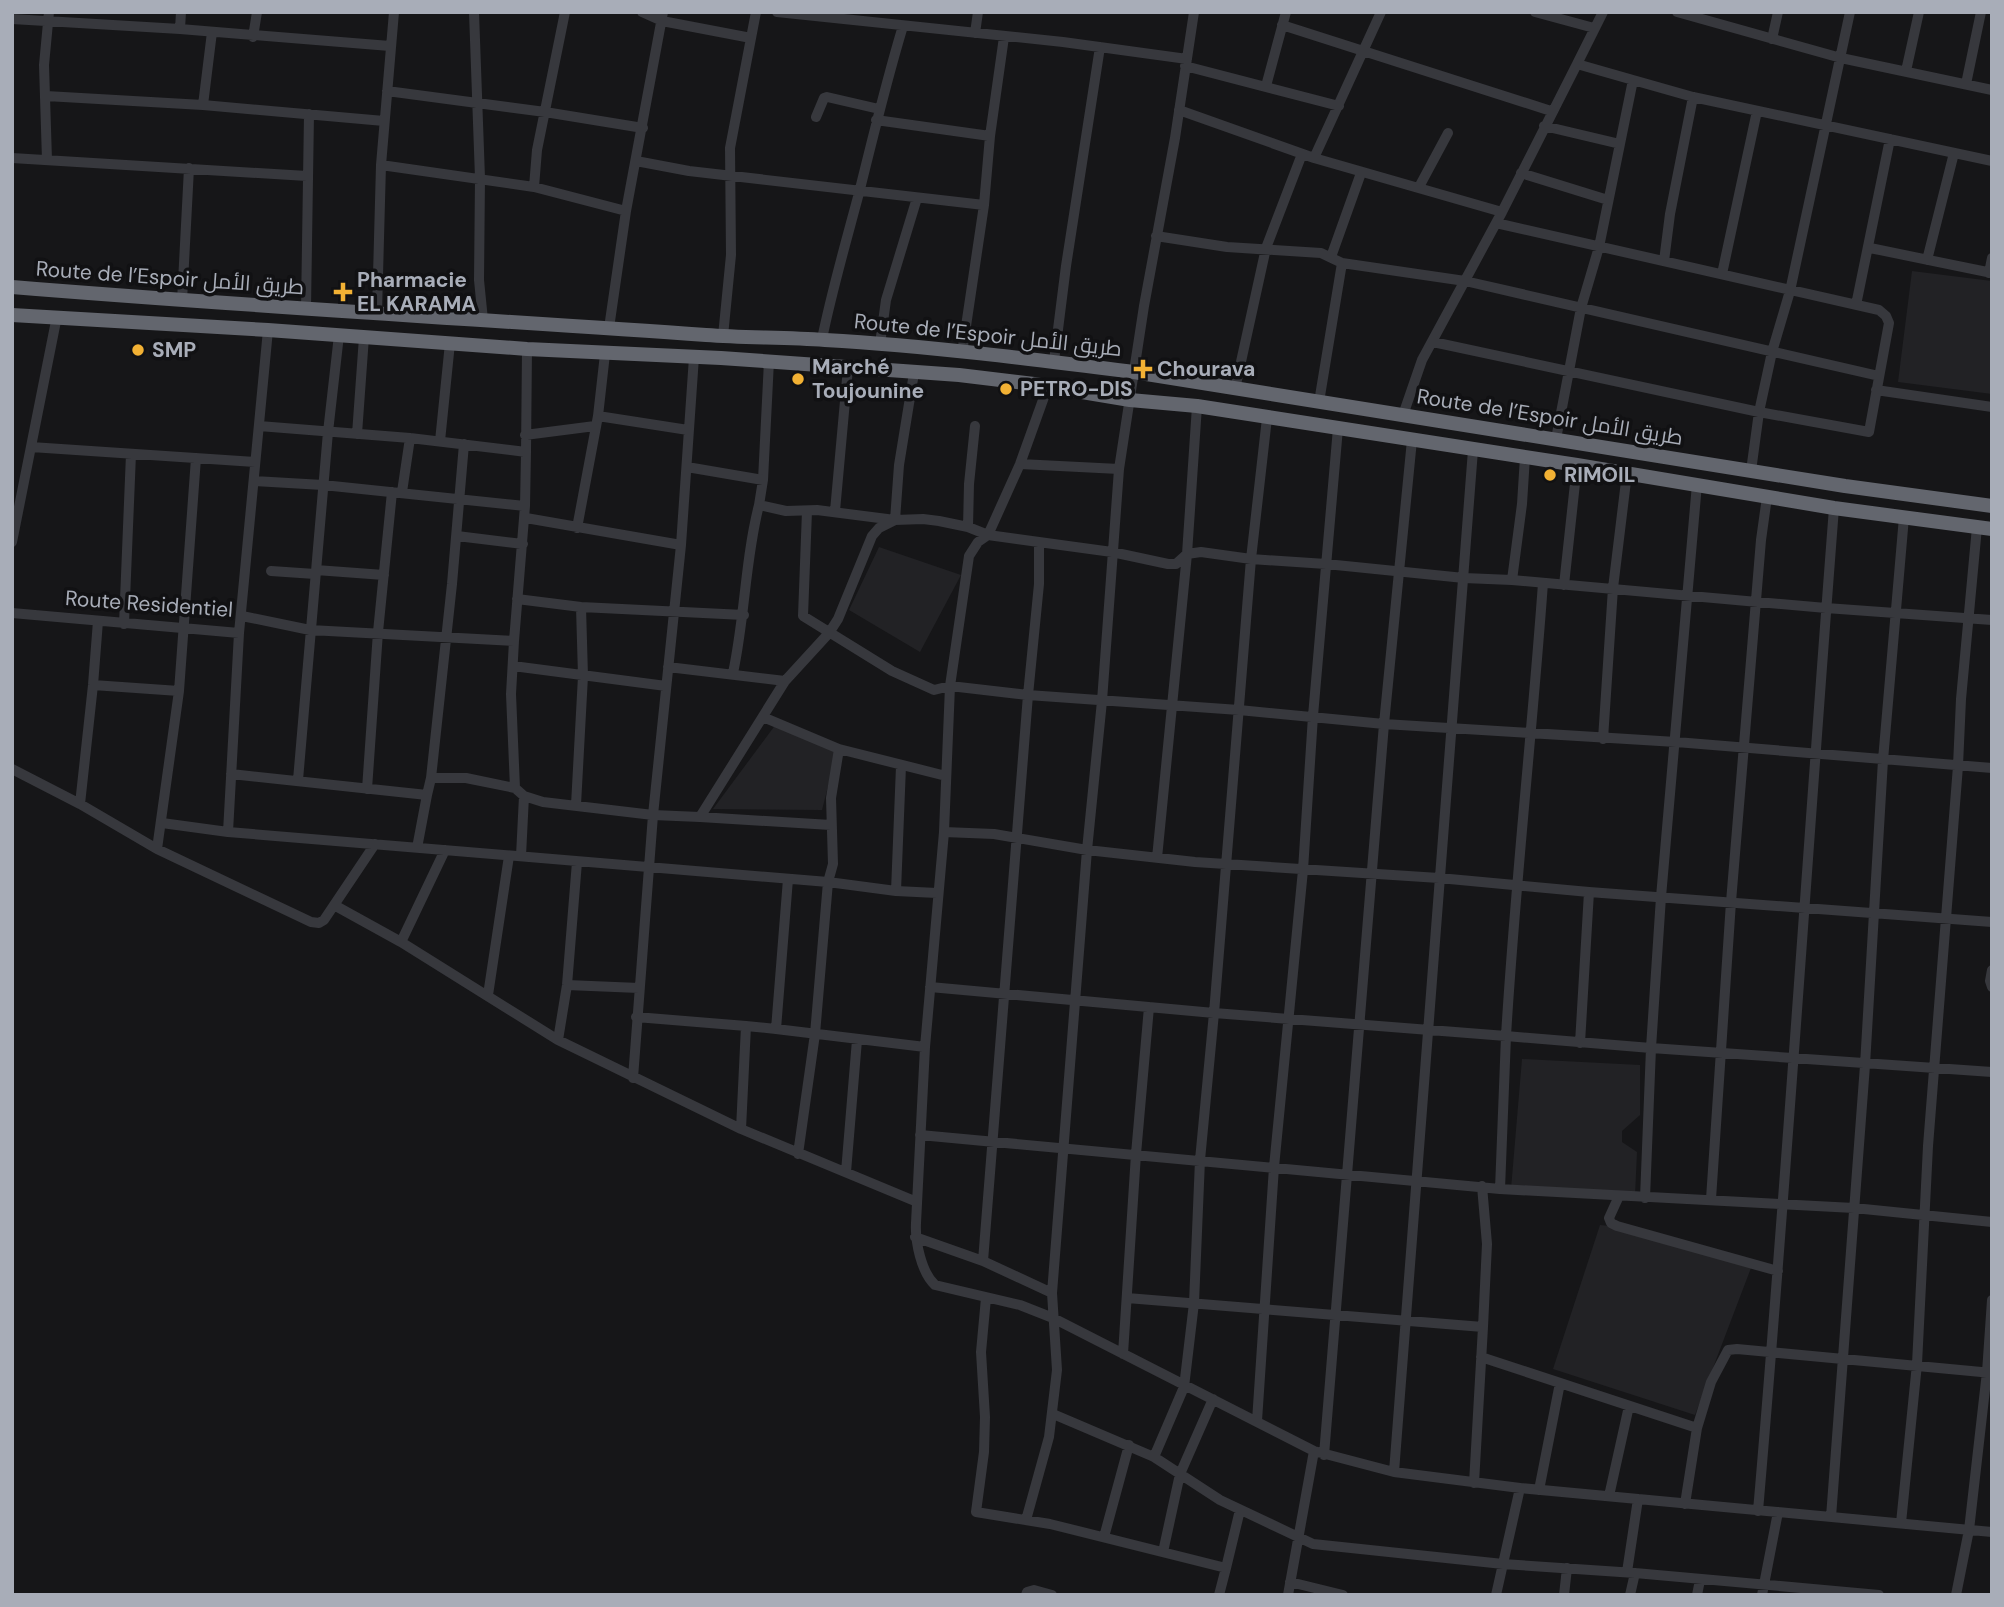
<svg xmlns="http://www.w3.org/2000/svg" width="2004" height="1607" font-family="'DM Sans',Cairo,sans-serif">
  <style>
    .built { fill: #222225 }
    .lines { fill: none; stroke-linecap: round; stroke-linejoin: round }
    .minor { stroke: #37383d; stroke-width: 10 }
    .highway { stroke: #63666e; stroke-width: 14 }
    .poi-dot { fill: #f2b134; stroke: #111113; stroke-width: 2.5 }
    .labels { text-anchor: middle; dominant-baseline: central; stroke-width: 7; stroke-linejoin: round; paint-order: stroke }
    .street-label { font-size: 21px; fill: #a8adb8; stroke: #111113 }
    .poi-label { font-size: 21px; font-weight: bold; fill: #a8adb8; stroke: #111113; text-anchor: start }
  </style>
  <rect width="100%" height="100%" fill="#161618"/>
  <path class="built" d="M 1912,271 L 1992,281 L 1992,394 L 1898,382 Z
    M 879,547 L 961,575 L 920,652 L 849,610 Z
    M 776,724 L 837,751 L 822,810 L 713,809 Z
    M 1522,1059 L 1640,1065 L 1640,1115 L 1622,1131 L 1622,1142 L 1637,1152 L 1635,1196 L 1511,1189 Z
    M 1600,1225 L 1610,1226 L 1751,1268 L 1695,1415 L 1553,1369 Z"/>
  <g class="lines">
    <path class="minor" d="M 474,12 L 480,178 L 479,280 L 483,320
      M 642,12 L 662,21 L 751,38
      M 777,12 L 1063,42 L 1187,59
      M 1535,12 L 1594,28
      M 1677,12 L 1841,58 L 1992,90
      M 12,19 L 180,29 L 390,46
      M 1282,25 L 1551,111
      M 180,29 L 181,12
      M 975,33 L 978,12
      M 253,37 L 257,12
      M 1772,39 L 1778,12
      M 1577,64 L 1603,12
      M 1185,66 L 1339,106
      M 1906,71 L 1919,12
      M 1633,80 L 1693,97 L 1992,161
      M 1966,84 L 1981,12
      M 1266,86 L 1286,12
      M 387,91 L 545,112 L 643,128
      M 46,96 L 203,105 L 384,121
      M 203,105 L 212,32
      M 1179,110 L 1314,158 L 1502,212
      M 816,117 L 824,98 L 827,97 L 879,109
      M 876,120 L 990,136
      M 1544,126 L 1620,144
      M 12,158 L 307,176
      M 1314,158 L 1381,12
      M 47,160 L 44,65 L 49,12
      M 636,161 L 689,171 L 984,205
      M 381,165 L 534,187 L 626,211
      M 1521,173 L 1608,200
      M 534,187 L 537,150 L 565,12
      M 1419,187 L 1448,133
      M 1156,236 L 1227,247 L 1321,253 L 1342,263 L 1465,281 L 1879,376
      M 1870,248 L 1992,273
      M 1331,257 L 1361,173
      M 1927,260 L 1954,153
      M 1664,261 L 1670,214 L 1693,97
      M 1989,273 L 1992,258
      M 1722,274 L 1757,111
      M 182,301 L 189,168
      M 1856,305 L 1890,139
      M 306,309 L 309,114
      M 377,312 L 381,165 L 394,12
      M 609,328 L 626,211 L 663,12
      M 723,336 L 731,255 L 730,148 L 756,12
      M 822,339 C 832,290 846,242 859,193 C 873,137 886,82 903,26
      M 1433,342 L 1759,412 L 1869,432 L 1889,323 L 1886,316 L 1879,310 L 1496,223
      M 880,344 L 886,300 L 917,198
      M 962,353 L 984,205 L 990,136 L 1004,37
      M 769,361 L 763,480 L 759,505 L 786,511 L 817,510 L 895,520 L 923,519 L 939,521 L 968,527 L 988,535 L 1112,552 L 1168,564 L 1176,564 L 1187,554 L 1201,552 L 1251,559 L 1326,564 L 1464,578 L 1512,580 L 1826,608 L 1992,620
      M 1054,361 L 1066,266 L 1100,47
      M 1048,386 L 1020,464 L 988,535 L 978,542 L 969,556 L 950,686 L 944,832 L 925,1047 L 916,1223 C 915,1241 921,1272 935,1285 L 1020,1305 L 1053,1318 L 1314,1451 L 1394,1472 L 1520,1488 L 1992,1532
      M 1235,389 L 1266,248 L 1302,154
      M 1876,390 L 1992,407
      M 1319,402 L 1342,263
      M 1403,415 L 1422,360 L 1502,212 L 1577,64 L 1633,80 L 1599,247 L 1581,308 L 1556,439
      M 598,416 L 688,430
      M 1267,418 L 1251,559 L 1214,1013 L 1506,1036 L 1500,1189
      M 259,426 L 410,438 L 526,452 L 527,349
      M 357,434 L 364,337
      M 525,435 L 595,426
      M 440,441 L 450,343
      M 31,447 L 255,462
      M 1020,464 L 1119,469
      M 687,467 L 763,480
      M 1751,471 L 1759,412 L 1772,352 L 1790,291 L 1850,12
      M 254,481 L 323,485 L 525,506 L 526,452
      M 402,492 L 410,438
      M 807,511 L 803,616 L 892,671 L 934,690 L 950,686 L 1028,695 L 1039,584 L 1039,542
      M 835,511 L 848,368
      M 526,518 L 681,545
      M 968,527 L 969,484 L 975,426
      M 577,528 L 598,416 L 605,354
      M 457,536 L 523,544
      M 12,542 L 57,316
      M 316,570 L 384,575
      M 271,571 L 315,574
      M 1512,580 L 1522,504 L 1525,457
      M 1543,583 C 1532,735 1515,885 1506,1036 L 1651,1048 L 1661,897 L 1697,484
      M 1564,585 L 1577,465
      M 517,599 L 581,607 L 744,615
      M 12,613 L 239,633 L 268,330
      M 242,616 L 310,630 L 514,641 L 525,506
      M 124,624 L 131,454
      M 239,633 L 228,832 L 828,882 L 833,864 L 831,798 L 839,749
      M 514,641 L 511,694 L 515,788
      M 513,666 L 666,686
      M 668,667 L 785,681
      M 733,673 C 745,617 745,560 759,505
      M 93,685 L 179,691
      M 763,717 L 839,749 L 946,776
      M 1603,739 L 1613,588 L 1627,473
      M 12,769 L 80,804 L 157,849 L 311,922 L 319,923 L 324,920 L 375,844
      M 231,774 L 427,795 L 431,778 L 466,778 L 515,788 L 524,796 L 543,802 L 653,815 L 700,817 L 785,681 L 829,633 L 838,619 L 872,536 L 879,528 L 895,520 L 899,465 L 914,373
      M 431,778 L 452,584 L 464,444
      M 298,780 L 328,432 L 339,335
      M 367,789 L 378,632 L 392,492
      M 80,804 L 93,685 L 98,621
      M 576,805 L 583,676 L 581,607
      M 700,817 L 831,825
      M 162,823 L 228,832
      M 944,832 L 994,834 L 1087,850 L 1195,862 L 1439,878 L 1589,892 L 1992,922
      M 417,848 L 427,795
      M 157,849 L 179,691 L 196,458
      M 521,856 L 524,796
      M 1157,858 L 1187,554 L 1197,406
      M 788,879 L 776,1029 L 925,1047
      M 896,891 L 901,766
      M 334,905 L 401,942 L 558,1040 L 741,1129 L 917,1202
      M 401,942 L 445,850
      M 1992,970 L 1990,981 L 1992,987
      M 567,985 L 639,988
      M 930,987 L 1214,1013 L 1200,1160 L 1194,1303 L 1184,1387 L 1154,1457
      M 488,995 L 509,856
      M 636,1017 L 746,1026
      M 558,1040 L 567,985 L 577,862
      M 1580,1043 L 1589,892
      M 633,1078 L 653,815 L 681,545 L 694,357
      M 741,1129 L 746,1026 L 776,1029
      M 920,1135 L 1500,1189 L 1854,1208 L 1992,1222
      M 798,1154 L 815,1034 L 828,882 L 896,891 L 937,893
      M 846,1172 L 857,1040
      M 1482,1186 L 1487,1244 L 1483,1327
      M 1619,1196 L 1609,1218 L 1611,1223 L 1617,1226 L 1778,1271
      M 1645,1198 L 1651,1048 L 1992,1072
      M 1711,1199 L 1731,902 L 1761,540 L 1767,497
      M 915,1237 L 983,1261 L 1052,1293
      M 983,1261 L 1028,695 L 1239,710 L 1384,724 L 1676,742 L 1992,768
      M 986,1298 L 981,1352 L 985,1417 L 984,1452 L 976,1512 L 1050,1524 L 1226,1568 L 1219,1595
      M 1127,1298 L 1483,1327 L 1474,1483
      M 1123,1354 L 1136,1154 L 1149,1007
      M 1481,1357 L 1697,1428 L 1685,1504
      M 1053,1414 L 1154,1457 L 1220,1500 L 1313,1544 L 1503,1564 L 1635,1573 L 1879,1595
      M 1257,1421 L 1274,1167 L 1303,870 L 1313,716 L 1338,428
      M 1697,1428 L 1711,1382 L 1728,1350 L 1737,1349 L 1992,1373
      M 1324,1455 L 1384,724 L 1412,440
      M 1394,1472 L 1473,450
      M 1539,1490 L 1560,1383
      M 1609,1496 L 1629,1406
      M 1758,1511 C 1787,1177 1808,842 1834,508
      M 1831,1517 L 1865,1065 L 1883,760 L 1904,517
      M 1026,1520 L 1049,1437 L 1057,1370 L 1052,1293 L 1087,850 L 1102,701 L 1119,469 L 1144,306 L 1175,138 L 1194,12
      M 1901,1523 L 1917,1364 L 1928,1146 L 1958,766 L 1961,699 L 1977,527
      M 1104,1537 L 1129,1445
      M 1163,1552 L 1180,1474 L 1213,1399
      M 1226,1568 L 1240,1510
      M 1627,1572 L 1638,1499
      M 1290,1582 L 1343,1595
      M 1026,1595 L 1027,1592 L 1034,1590 L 1052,1595
      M 1288,1595 L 1314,1451
      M 1496,1595 L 1520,1488
      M 1564,1595 L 1567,1568
      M 1630,1595 L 1635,1573
      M 1697,1595 L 1700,1580
      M 1762,1595 L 1778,1512
      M 1956,1595 L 1969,1530 L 1987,1372 L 1992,1300"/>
    <path class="highway" d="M 12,287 C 243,306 475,319 706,335 C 746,338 785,337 825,340 C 928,346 1032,359 1134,372 L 1845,486 L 1992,506
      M 12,315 L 268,330 L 527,349 L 721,358 L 959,375 L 1034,384 L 1130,400 L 1197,406 L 1577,465 L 1834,508 L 1992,529"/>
  </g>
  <g class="poi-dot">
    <path d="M339.5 281.5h7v7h7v7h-7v7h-7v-7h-7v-7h7z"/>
    <circle cx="138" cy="350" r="7"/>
    <path d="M1139.5 358.5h7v7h7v7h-7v7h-7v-7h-7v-7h7z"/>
    <circle cx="798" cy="379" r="7"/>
    <circle cx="1006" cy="389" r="7"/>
    <circle cx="1550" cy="475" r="7"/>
  </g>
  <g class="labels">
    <g class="street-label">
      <text transform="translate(170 278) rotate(4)">Route de l’Espoir طريق الأمل</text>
      <text transform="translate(988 335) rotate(6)">Route de l’Espoir طريق الأمل</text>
      <text transform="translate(1550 417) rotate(9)">Route de l’Espoir طريق الأمل</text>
      <text transform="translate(149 604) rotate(4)">Route Residentiel</text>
    </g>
    <g class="poi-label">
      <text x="357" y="280">Pharmacie<tspan x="357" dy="24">EL KARAMA</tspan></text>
      <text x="152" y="350">SMP</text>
      <text x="812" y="367">Marché<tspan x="812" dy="24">Toujounine</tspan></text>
      <text x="1157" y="369">Chourava</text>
      <text x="1020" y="389">PETRO-DIS</text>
      <text x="1564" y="475">RIMOIL</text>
    </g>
  </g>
  <rect width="2004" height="1607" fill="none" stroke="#a8adb8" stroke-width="28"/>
</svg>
